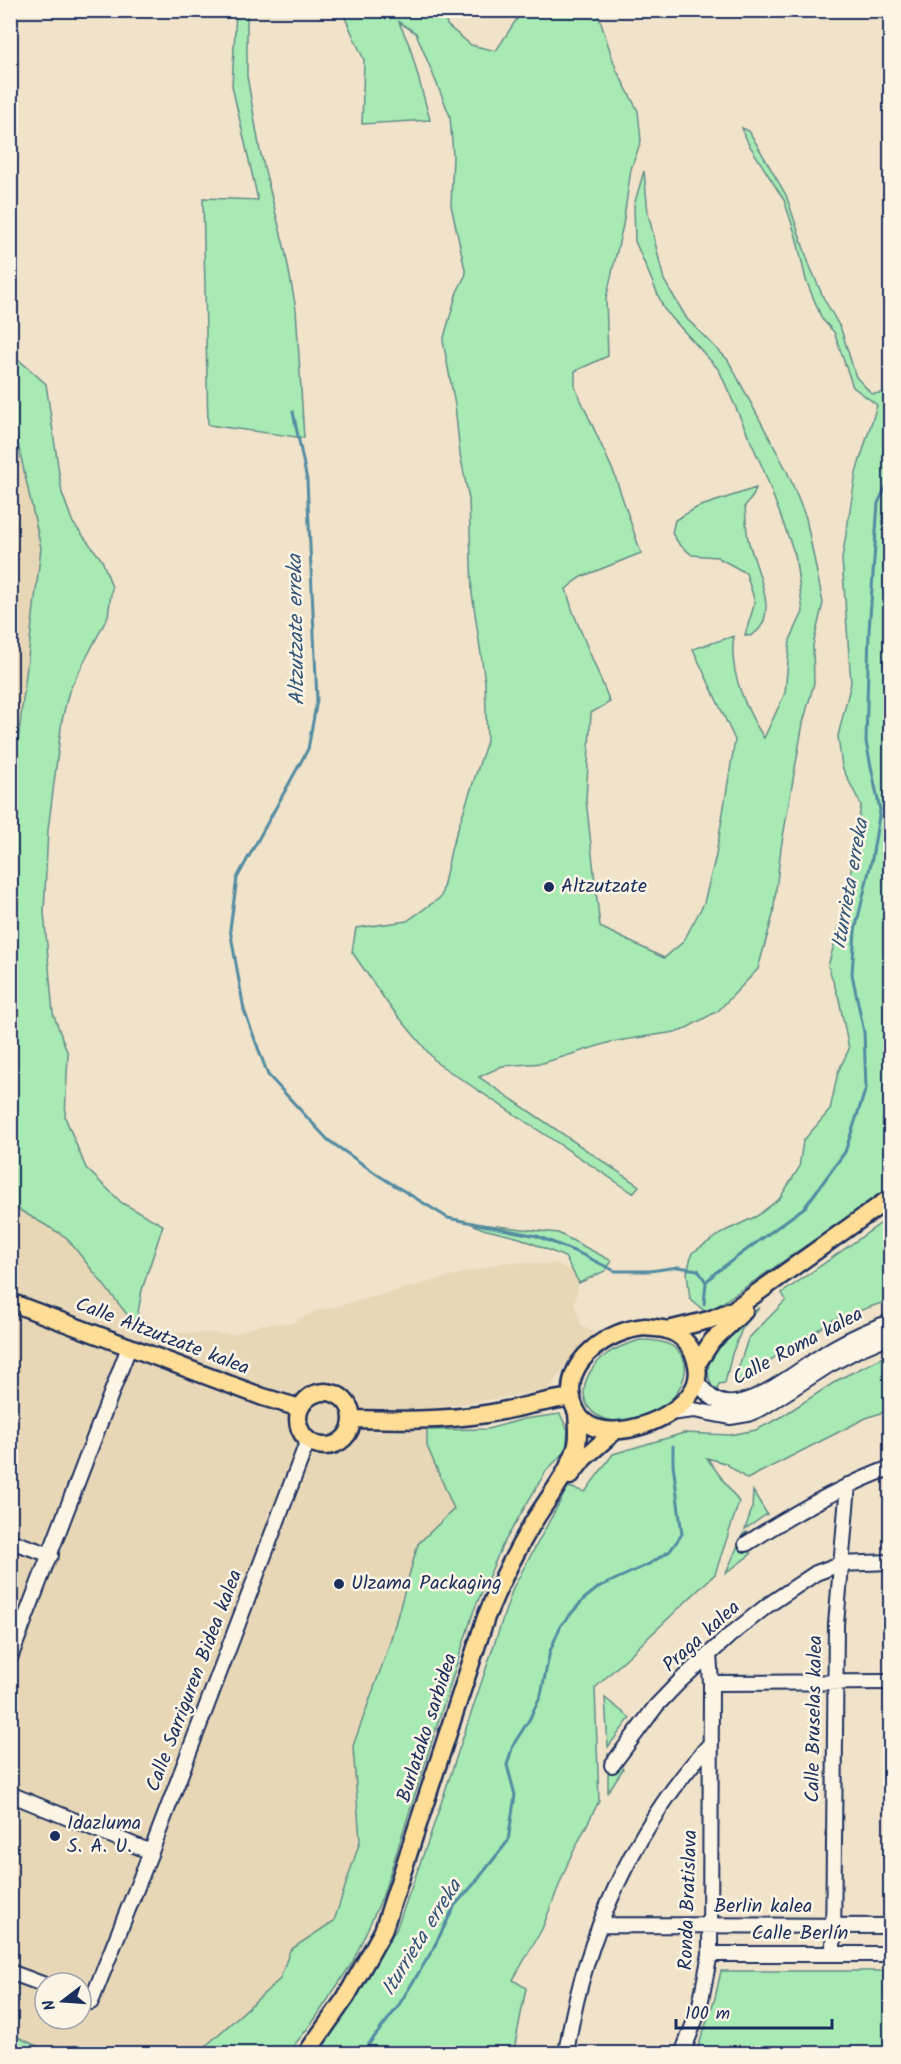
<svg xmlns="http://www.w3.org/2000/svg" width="901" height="2064" font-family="Kalam,sans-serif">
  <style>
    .built { fill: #e8d7b7; fill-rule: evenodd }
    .green { fill: #a8eab3; stroke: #628c88; stroke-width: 1.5 }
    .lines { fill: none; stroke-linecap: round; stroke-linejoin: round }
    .stream { stroke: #528ba1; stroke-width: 3 }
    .minor-casing { stroke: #1b2f5e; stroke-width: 18 }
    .major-casing { stroke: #1b2f5e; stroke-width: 21 }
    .minor { stroke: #fcf5e5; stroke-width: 14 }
    .major { stroke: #fedd96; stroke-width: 16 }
    .poi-dot { fill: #1b2f5e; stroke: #fcf5e5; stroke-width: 2 }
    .labels { text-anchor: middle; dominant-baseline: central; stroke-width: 5; stroke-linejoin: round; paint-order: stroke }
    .poi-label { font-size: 20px; fill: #1b2f5e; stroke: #fcf5e5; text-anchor: start }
    .street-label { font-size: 20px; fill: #1b2f5e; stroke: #fcf5e5 }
    .water-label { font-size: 21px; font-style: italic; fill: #32557a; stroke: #fcf5e5 }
  </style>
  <rect width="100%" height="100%" fill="#f0e3ca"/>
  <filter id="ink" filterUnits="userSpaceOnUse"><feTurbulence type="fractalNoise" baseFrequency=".0167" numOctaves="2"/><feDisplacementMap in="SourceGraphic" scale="12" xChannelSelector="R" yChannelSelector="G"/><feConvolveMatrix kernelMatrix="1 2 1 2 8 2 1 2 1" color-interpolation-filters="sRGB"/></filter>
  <g filter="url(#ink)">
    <path class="built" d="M 10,412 L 41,548 L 17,751 L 11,752 Z
      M 890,941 L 890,981 L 884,964 Z
      M 11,1205 L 66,1237 L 133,1321 L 138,1313 L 163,1332 L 234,1334 L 263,1324 L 292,1323 L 318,1310 L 338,1306 L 506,1262 L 558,1264 L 572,1271 L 579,1283 L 574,1304 L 582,1327 L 595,1332 L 571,1359 L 548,1390 L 426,1410 L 427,1446 L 454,1509 L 418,1544 L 388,1649 L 353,1746 L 360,1841 L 334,1921 L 291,1950 L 280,1979 L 198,2053 L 52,2053 L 11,2034 ZM 45,1983 L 81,1983 L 81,2019 L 45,2019 Z"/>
    <path class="green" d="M 236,11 L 247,11 L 247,76 L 260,151 L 285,250 L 296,309 L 304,438 L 208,425 L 203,198 L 258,200 L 232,86 Z
      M 342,11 L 444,11 L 447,25 L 471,45 L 496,51 L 522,11 L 597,11 L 616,69 L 638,111 L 641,141 L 631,169 L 623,225 L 606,299 L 608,356 L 575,371 L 575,387 L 614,473 L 641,553 L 581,577 L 566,589 L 573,612 L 610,702 L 591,713 L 586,799 L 600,927 L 664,958 L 683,942 L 704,903 L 716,855 L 735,740 L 693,649 L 734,636 C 728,670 746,710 764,738 L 785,693 L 790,640 L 803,612 L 795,555 L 764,471 L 719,370 L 664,309 L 635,241 L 634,205 L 644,171 L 648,213 L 664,280 L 687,319 L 728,360 L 787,471 L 806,518 L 823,603 L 813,645 L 814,683 L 803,723 L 781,848 L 773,915 L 758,969 L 718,1011 L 681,1031 L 611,1042 L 543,1063 L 502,1066 L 479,1077 L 639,1186 L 633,1193 L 437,1063 L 388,1004 L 352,952 L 356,928 L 407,921 L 441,897 L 452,846 L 487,741 L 485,682 L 472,593 L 469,499 L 460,454 L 455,405 L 443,341 L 457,292 L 466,274 L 451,205 L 453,156 L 450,116 L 416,33 L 399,22 L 410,47 L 430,120 L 362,124 L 364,60 Z
      M 742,128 L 749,131 L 786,195 L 809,264 L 824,299 L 841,329 L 856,377 L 872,394 L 890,392 L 890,941 L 884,964 L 890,981 L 890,1081 L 885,1093 L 888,1138 L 890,1140 L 890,1190 C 828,1229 769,1272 707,1313 L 690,1299 L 687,1273 L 692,1253 L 725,1231 L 757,1216 L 780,1198 L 799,1168 L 803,1141 L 830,1110 L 838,1072 L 849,1049 L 839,999 L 828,966 L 846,902 L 861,805 L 842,767 L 838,736 L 851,683 L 842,559 L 856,473 L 877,405 L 853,387 L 834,332 L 822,319 L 806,280 L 796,236 L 784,200 L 748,143 Z
      M 11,358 L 20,361 L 46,384 L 62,493 L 73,523 L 102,560 L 112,587 L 108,616 L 69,691 L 62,720 L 48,830 L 44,912 L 53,1013 L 68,1054 L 65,1117 L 86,1168 L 122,1203 L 163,1225 L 142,1290 L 138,1313 L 133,1322 L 66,1237 L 11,1205 L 10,752 L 17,750 L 41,548 L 11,412 Z
      M 756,488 L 753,496 L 745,506 C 746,517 746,528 748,539 C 754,566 784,619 750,636 L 745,635 L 755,602 L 746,573 L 717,557 L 692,555 L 679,544 L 672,533 L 675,520 L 698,507 Z
      M 890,1217 L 890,1300 L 833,1320 L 739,1380 L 734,1381 L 748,1339 L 786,1300 L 782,1293 Z
      M 470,1223 L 558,1233 L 612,1261 L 605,1271 L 579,1283 L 565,1257 L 520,1238 L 483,1229 Z
      M 760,1307 L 742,1329 L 732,1354 L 725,1383 L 719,1384 L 716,1393 C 690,1357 734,1327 760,1307 Z
      M 640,1340 C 728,1338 671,1437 608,1420 C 572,1410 581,1372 607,1354 C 617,1347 628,1344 640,1340 Z
      M 890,1354 L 890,1410 L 866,1418 L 747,1479 L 725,1463 L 707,1458 L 739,1502 L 715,1574 L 595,1688 L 599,1801 L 569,1860 L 542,1929 L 513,1980 L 526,1988 L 514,2050 L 555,2051 L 555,2053 L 307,2054 L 396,1930 L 430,1836 L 513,1588 L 568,1487 L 585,1492 L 613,1454 L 684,1433 L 730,1435 L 756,1430 L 778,1419 L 841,1378 Z
      M 560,1414 L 568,1430 L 566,1451 L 546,1471 L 502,1546 L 474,1610 L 382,1898 L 352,1963 L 315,2019 L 288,2053 L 198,2053 L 280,1979 L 290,1950 L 334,1921 L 360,1841 L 353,1746 L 388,1649 L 418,1544 L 454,1509 L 427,1446 L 427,1430 L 488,1429 L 524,1419 Z
      M 753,1491 L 767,1514 L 745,1529 L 752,1509 Z
      M 746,1532 L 749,1537 L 742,1542 L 751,1554 L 726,1573 L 743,1534 Z
      M 605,1698 L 630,1718 L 608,1747 Z
      M 608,1754 L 623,1769 L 608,1792 Z
      M 721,1971 L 890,1971 L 890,2053 L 696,2053 L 715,1998 Z
      M 11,2034 L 52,2053 L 11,2053 Z"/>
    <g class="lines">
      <path class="stream" d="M 293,412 L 307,480 L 317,700 L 308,749 L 237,878 L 230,929 L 244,1010 L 268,1075 L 328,1140 L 381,1177 L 448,1218 L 537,1236 L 581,1254 L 615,1271 L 650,1271 L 678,1267 L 698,1270 L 706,1282
        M 704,1304 L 706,1282 L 715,1273 L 805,1207 L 845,1152 L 866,1088 L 864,1032 L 852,974 L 855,931 L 872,858 L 880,810 L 866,742 L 869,631 L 878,503 L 890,479
        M 361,2054 L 397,2008 L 432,1951 L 455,1905 L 474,1884 L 508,1841 L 515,1795 L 507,1765 L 513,1745 L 529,1720 L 541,1695 L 550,1651 L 561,1625 L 584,1599 L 599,1587 L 649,1564 L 670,1551 L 682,1534 L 673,1464 L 673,1446"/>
      <defs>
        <path id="minor" d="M 696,1381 C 704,1390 712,1401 725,1403 C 756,1408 808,1362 835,1347 C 853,1337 871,1329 890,1322
          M 669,1413 L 694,1410 L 730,1417 L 748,1414 L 762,1408 L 829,1365 L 857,1350 L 890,1336
          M 10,1541 L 51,1555
          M 746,1544 C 792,1514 839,1487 890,1468
          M 10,1658 L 129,1347
          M 711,1683 L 890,1682
          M 612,1765 L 656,1706 L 681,1680 L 729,1636 L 768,1605 L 816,1573 L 840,1564 L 890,1562
          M 10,1794 L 151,1852
          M 600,1925 L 890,1926
          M 833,1953 L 836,1624 L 848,1485
          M 710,1954 L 890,1954
          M 10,1972 L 45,1985
          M 81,1999 L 91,2002 L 151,1852 L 308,1440
          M 566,2054 C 583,1940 633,1828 711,1743
          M 682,2054 L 699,2010 L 710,1954 L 711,1683 L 709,1654"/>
        <path id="major" d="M 10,1302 L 263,1397 L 300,1408
          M 645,1327 C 652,1328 661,1328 667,1330 C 692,1337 707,1371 691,1393 C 674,1419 618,1441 589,1425 C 581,1421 576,1412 573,1403 C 561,1361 609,1330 645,1327 Z
          M 668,1330 L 709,1320 L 733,1310 L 890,1198
          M 697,1364 L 712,1341 L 744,1311
          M298 1419a27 27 0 1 1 54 0a27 27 0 1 1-54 0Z
          M 352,1419 C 397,1420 441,1421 486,1414 C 515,1409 543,1401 572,1397
          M 570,1476 L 584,1458 L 615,1431
          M 306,2054 L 346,1997 L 383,1931 L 486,1617 C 499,1585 514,1555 531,1526 C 546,1500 569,1474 577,1445 C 579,1434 578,1424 577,1413"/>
      </defs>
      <use href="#minor" class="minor-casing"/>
      <use href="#major" class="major-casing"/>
      <use href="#minor" class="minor"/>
      <use href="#major" class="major"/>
    </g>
  </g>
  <g class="poi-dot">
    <circle cx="549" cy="887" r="6"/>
    <circle cx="339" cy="1584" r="6"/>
    <circle cx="55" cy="1836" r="6"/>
  </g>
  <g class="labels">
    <g class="poi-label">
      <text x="561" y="887">Altzutzate</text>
      <text x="351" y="1584">Ulzama Packaging</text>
      <text x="67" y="1824">Idazluma<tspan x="67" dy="23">S. A. U.</tspan></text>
    </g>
    <g class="street-label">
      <text transform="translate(162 1337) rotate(21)">Calle Altzutzate kalea</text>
      <text transform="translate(798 1347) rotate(-28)">Calle Roma kalea</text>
      <text transform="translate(702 1637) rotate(-42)">Praga kalea</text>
      <text transform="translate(195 1681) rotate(-69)">Calle Sarriguren Bidea kalea</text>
      <text transform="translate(815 1719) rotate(-89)">Calle Bruselas kalea</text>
      <text transform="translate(428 1728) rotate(-72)">Burlatako sarbidea</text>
      <text transform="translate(689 1900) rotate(-88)">Ronda Bratislava</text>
      <text x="763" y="1907">Berlin kalea</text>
      <text x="800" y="1934">Calle Berlín</text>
    </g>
    <g class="water-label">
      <text transform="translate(297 630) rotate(-91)">Altzutzate erreka</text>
      <text transform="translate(851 884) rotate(-80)">Iturrieta erreka</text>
      <text transform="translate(422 1938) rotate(-58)">Iturrieta erreka</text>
    </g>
  </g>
  <rect width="901" height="2064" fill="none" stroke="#fcf5e5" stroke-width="36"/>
  <rect x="18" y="18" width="865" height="2028" fill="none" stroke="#1b2f5e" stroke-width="2" filter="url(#ink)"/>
  <g transform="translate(63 2001) rotate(253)"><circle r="28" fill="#fcf5e5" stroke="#a2a6af" stroke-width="1.5"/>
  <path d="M0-4.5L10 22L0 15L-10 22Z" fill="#1b2f5e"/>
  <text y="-9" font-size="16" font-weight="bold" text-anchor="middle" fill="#1b2f5e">N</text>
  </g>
  <path d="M676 2019v9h156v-9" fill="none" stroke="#1b2f5e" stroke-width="3"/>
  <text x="685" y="2019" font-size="18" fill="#1b2f5e" stroke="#fcf5e5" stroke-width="4.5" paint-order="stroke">100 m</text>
</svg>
